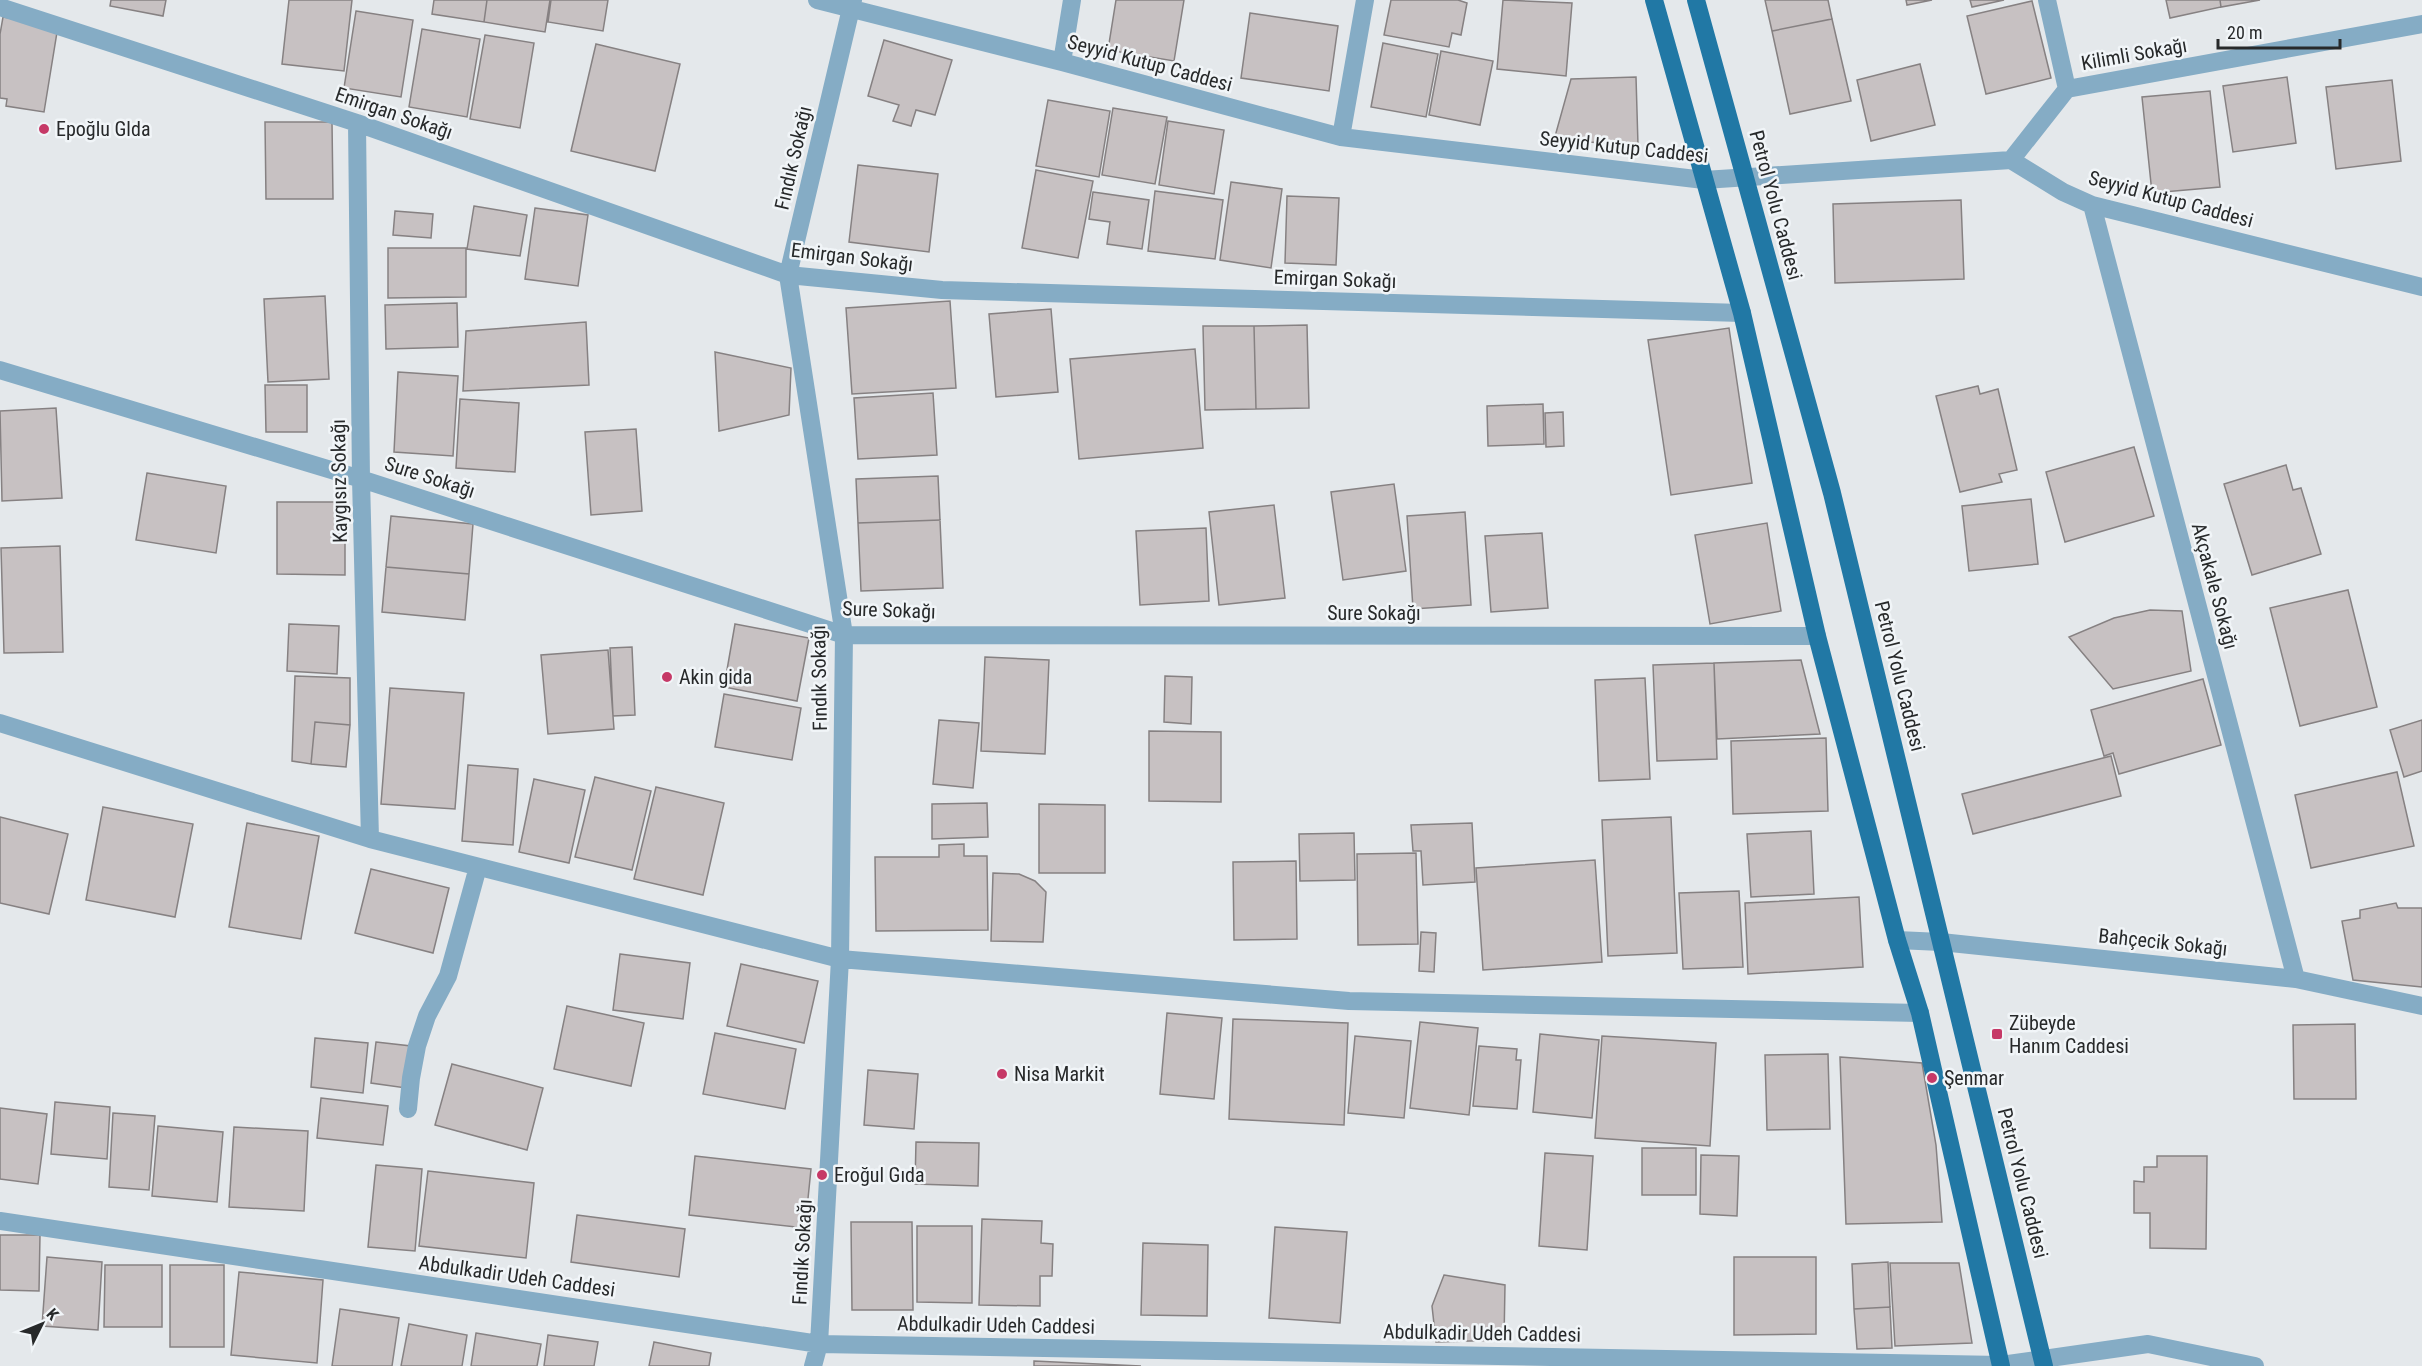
<svg xmlns="http://www.w3.org/2000/svg" width="2422" height="1366" font-family="'Roboto Condensed',sans-serif">
  <style>
    .building { fill: #c7c1c2; stroke: #868182; stroke-width: 1.5 }
    .lines { fill: none; stroke-linecap: round; stroke-linejoin: round }
    .minor { stroke: #85acc5; stroke-width: 18 }
    .major { stroke: #2178a5; stroke-width: 18 }
    .poi-dot { fill: #c63967; stroke: #f1f5f8; stroke-width: 2 }
    .labels { text-anchor: middle; dominant-baseline: central; stroke-width: 5; stroke-linejoin: round; paint-order: stroke }
    .street-label { font-size: 20px; fill: #27292a; stroke: #f1f5f8 }
    .poi-label { font-size: 20px; fill: #27292a; stroke: #f1f5f8; text-anchor: start }
  </style>
  <rect width="100%" height="100%" fill="#e4e8eb"/>
  <path class="building" d="M 111,0 L 166,0 L 163,16 L 110,6 Z
    M 289,0 L 352,0 L 344,71 L 282,64 Z
    M 434,0 L 487,0 L 484,22 L 432,14 Z
    M 487,0 L 550,0 L 545,32 L 484,22 Z
    M 551,0 L 608,0 L 603,31 L 548,22 Z
    M 1116,0 L 1184,0 L 1174,61 L 1108,50 Z
    M 1391,0 L 1458,0 L 1467,3 L 1461,35 L 1452,33 L 1449,47 L 1384,35 Z
    M 1503,0 L 1572,3 L 1566,76 L 1497,69 Z
    M 1765,0 L 1828,0 L 1832,19 L 1772,31 Z
    M 1906,0 L 1932,0 L 1907,5 Z
    M 1970,0 L 2004,0 L 1972,7 Z
    M 2166,0 L 2220,0 L 2221,7 L 2170,18 Z
    M 2220,0 L 2260,0 L 2221,7 Z
    M 2032,1 L 2051,78 L 1986,94 L 1967,16 Z
    M 356,11 L 413,20 L 401,97 L 344,88 Z
    M 1250,13 L 1338,26 L 1329,91 L 1241,78 Z
    M 3,17 L 58,26 L 44,112 L 6,106 L 7,99 L 0,98 L 0,34 Z
    M 1832,19 L 1851,101 L 1790,114 L 1772,31 Z
    M 422,29 L 480,39 L 467,117 L 409,107 Z
    M 485,35 L 534,43 L 520,128 L 470,119 Z
    M 884,40 L 952,60 L 935,115 L 916,110 L 911,126 L 893,121 L 899,105 L 868,96 Z
    M 1383,43 L 1438,54 L 1426,117 L 1371,107 Z
    M 596,44 L 680,64 L 655,171 L 571,151 Z
    M 1441,51 L 1493,61 L 1480,125 L 1429,115 Z
    M 1920,64 L 1935,125 L 1871,141 L 1857,80 Z
    M 1636,77 L 1638,145 L 1554,140 L 1571,79 Z
    M 2287,77 L 2296,143 L 2233,152 L 2223,86 Z
    M 2392,80 L 2401,161 L 2336,169 L 2326,87 Z
    M 2210,91 L 2220,187 L 2152,193 L 2142,97 Z
    M 1048,100 L 1110,111 L 1099,177 L 1036,166 Z
    M 1113,108 L 1167,117 L 1155,184 L 1102,175 Z
    M 1168,121 L 1224,130 L 1214,194 L 1159,185 Z
    M 265,122 L 332,122 L 333,199 L 266,199 Z
    M 858,165 L 938,174 L 929,252 L 849,242 Z
    M 1036,170 L 1093,181 L 1078,258 L 1022,248 Z
    M 1231,182 L 1282,189 L 1271,268 L 1220,260 Z
    M 1155,191 L 1223,200 L 1215,259 L 1148,251 Z
    M 1093,192 L 1149,200 L 1142,249 L 1107,244 L 1110,222 L 1089,219 Z
    M 1287,196 L 1339,198 L 1336,265 L 1285,263 Z
    M 1961,200 L 1964,279 L 1835,283 L 1833,204 Z
    M 474,206 L 527,215 L 520,256 L 467,249 Z
    M 535,208 L 588,215 L 578,286 L 525,279 Z
    M 395,211 L 433,214 L 431,238 L 393,235 Z
    M 388,248 L 466,248 L 466,297 L 388,298 Z
    M 325,296 L 329,379 L 268,382 L 264,299 Z
    M 950,301 L 956,388 L 852,394 L 846,308 Z
    M 457,303 L 458,347 L 386,349 L 385,305 Z
    M 1051,309 L 1058,392 L 996,397 L 989,314 Z
    M 586,322 L 589,385 L 463,391 L 466,331 Z
    M 1307,325 L 1309,408 L 1256,409 L 1254,326 Z
    M 1203,326 L 1254,326 L 1256,409 L 1205,410 Z
    M 1729,328 L 1752,483 L 1671,495 L 1648,340 Z
    M 1195,349 L 1203,448 L 1079,459 L 1070,359 Z
    M 715,352 L 791,368 L 789,415 L 719,431 Z
    M 398,372 L 458,376 L 453,456 L 394,452 Z
    M 265,385 L 307,385 L 307,432 L 266,432 Z
    M 1978,386 L 1980,394 L 1998,389 L 2017,470 L 1999,474 L 2002,482 L 1960,492 L 1936,396 Z
    M 933,393 L 937,455 L 858,459 L 854,398 Z
    M 460,399 L 519,403 L 515,472 L 456,468 Z
    M 1543,404 L 1544,444 L 1488,446 L 1487,406 Z
    M 56,408 L 62,498 L 2,501 L 0,411 Z
    M 1563,412 L 1564,446 L 1546,447 L 1545,413 Z
    M 636,429 L 642,511 L 591,515 L 585,432 Z
    M 2134,447 L 2154,516 L 2065,542 L 2046,472 Z
    M 2286,465 L 2293,490 L 2301,488 L 2321,554 L 2252,575 L 2224,484 Z
    M 147,473 L 226,486 L 216,553 L 136,540 Z
    M 938,476 L 940,520 L 858,523 L 856,479 Z
    M 1394,484 L 1406,571 L 1343,580 L 1331,492 Z
    M 2031,499 L 2038,564 L 1969,571 L 1962,506 Z
    M 277,502 L 345,502 L 345,575 L 277,574 Z
    M 1274,505 L 1285,598 L 1219,605 L 1209,512 Z
    M 1465,512 L 1471,605 L 1413,609 L 1407,516 Z
    M 391,516 L 473,524 L 469,574 L 386,567 Z
    M 940,520 L 943,588 L 861,591 L 858,523 Z
    M 1767,523 L 1781,611 L 1710,624 L 1695,535 Z
    M 1206,528 L 1209,601 L 1140,605 L 1136,531 Z
    M 1542,533 L 1548,608 L 1491,612 L 1485,536 Z
    M 60,546 L 63,652 L 4,653 L 1,548 Z
    M 386,567 L 469,574 L 465,620 L 382,612 Z
    M 2348,590 L 2377,707 L 2300,726 L 2270,608 Z
    M 2150,610 L 2182,611 L 2191,671 L 2113,689 L 2069,637 L 2114,618 Z
    M 289,624 L 339,626 L 337,674 L 287,671 Z
    M 735,624 L 809,638 L 797,701 L 724,687 Z
    M 632,647 L 635,715 L 613,716 L 610,648 Z
    M 608,650 L 614,729 L 548,734 L 541,655 Z
    M 985,657 L 1049,660 L 1045,754 L 981,751 Z
    M 1801,660 L 1820,734 L 1717,739 L 1714,663 Z
    M 1714,663 L 1717,759 L 1657,761 L 1653,665 Z
    M 295,676 L 350,678 L 350,725 L 315,722 L 311,764 L 292,761 Z
    M 1165,676 L 1192,677 L 1191,724 L 1164,722 Z
    M 1645,678 L 1650,779 L 1599,781 L 1595,680 Z
    M 2203,679 L 2221,745 L 2119,774 L 2113,753 L 2104,756 L 2091,710 Z
    M 390,688 L 464,693 L 455,809 L 381,804 Z
    M 724,694 L 801,708 L 792,760 L 715,747 Z
    M 939,720 L 979,723 L 973,788 L 933,784 Z
    M 2422,720 L 2422,771 L 2404,777 L 2390,730 Z
    M 315,722 L 350,725 L 346,767 L 311,764 Z
    M 1149,731 L 1221,732 L 1221,802 L 1149,801 Z
    M 1826,738 L 1828,811 L 1733,814 L 1731,741 Z
    M 2111,756 L 2121,796 L 1973,834 L 1962,794 Z
    M 468,765 L 518,769 L 513,845 L 462,841 Z
    M 2397,772 L 2414,846 L 2311,868 L 2295,795 Z
    M 595,777 L 651,791 L 632,870 L 575,857 Z
    M 534,779 L 585,790 L 569,863 L 519,852 Z
    M 656,787 L 724,803 L 703,895 L 634,879 Z
    M 987,803 L 988,837 L 932,839 L 932,804 Z
    M 1039,804 L 1105,805 L 1105,873 L 1039,873 Z
    M 103,807 L 193,824 L 175,917 L 86,900 Z
    M 0,817 L 68,834 L 49,914 L 0,903 Z
    M 1671,817 L 1677,953 L 1608,956 L 1602,820 Z
    M 247,823 L 319,836 L 301,939 L 229,927 Z
    M 1472,823 L 1475,882 L 1423,885 L 1421,851 L 1413,851 L 1411,825 Z
    M 1811,831 L 1814,894 L 1751,897 L 1747,834 Z
    M 1354,833 L 1355,880 L 1300,881 L 1299,834 Z
    M 964,844 L 964,856 L 987,856 L 988,930 L 876,931 L 875,857 L 939,857 L 939,845 Z
    M 1416,853 L 1418,944 L 1358,945 L 1357,854 Z
    M 1595,860 L 1602,962 L 1483,970 L 1476,868 Z
    M 1296,861 L 1297,939 L 1234,940 L 1233,862 Z
    M 371,869 L 449,888 L 433,953 L 355,933 Z
    M 993,873 L 1019,874 L 1035,881 L 1046,892 L 1043,942 L 991,941 Z
    M 1739,891 L 1743,967 L 1683,969 L 1679,893 Z
    M 1859,897 L 1863,967 L 1748,974 L 1745,903 Z
    M 2396,903 L 2398,908 L 2422,908 L 2422,987 L 2353,980 L 2342,921 L 2360,918 L 2360,910 Z
    M 1421,932 L 1436,933 L 1434,972 L 1419,971 Z
    M 620,954 L 690,963 L 683,1019 L 613,1010 Z
    M 741,964 L 818,981 L 804,1043 L 727,1026 Z
    M 567,1006 L 644,1023 L 631,1086 L 554,1069 Z
    M 1167,1013 L 1222,1018 L 1214,1099 L 1160,1094 Z
    M 1233,1019 L 1348,1023 L 1344,1125 L 1229,1119 Z
    M 1420,1022 L 1478,1028 L 1469,1115 L 1410,1108 Z
    M 2355,1024 L 2356,1099 L 2294,1099 L 2293,1025 Z
    M 715,1033 L 796,1049 L 785,1109 L 703,1094 Z
    M 1540,1034 L 1599,1040 L 1592,1118 L 1533,1112 Z
    M 1355,1036 L 1411,1041 L 1404,1118 L 1348,1113 Z
    M 1602,1036 L 1716,1043 L 1710,1146 L 1595,1138 Z
    M 315,1038 L 368,1043 L 363,1093 L 311,1087 Z
    M 376,1042 L 411,1046 L 406,1088 L 371,1083 Z
    M 1479,1046 L 1517,1049 L 1516,1060 L 1521,1060 L 1517,1109 L 1473,1106 Z
    M 1828,1054 L 1830,1129 L 1767,1130 L 1765,1055 Z
    M 1840,1057 L 1922,1063 L 1936,1145 L 1942,1222 L 1846,1224 Z
    M 452,1064 L 543,1088 L 527,1150 L 435,1125 Z
    M 868,1070 L 918,1074 L 914,1129 L 864,1125 Z
    M 321,1098 L 388,1106 L 383,1145 L 317,1138 Z
    M 55,1102 L 110,1107 L 107,1159 L 51,1154 Z
    M 0,1108 L 47,1114 L 38,1184 L 0,1179 Z
    M 113,1113 L 155,1116 L 149,1190 L 109,1187 Z
    M 158,1126 L 223,1132 L 217,1202 L 152,1196 Z
    M 234,1127 L 308,1131 L 304,1211 L 229,1207 Z
    M 916,1142 L 979,1143 L 978,1186 L 915,1184 Z
    M 1642,1148 L 1696,1148 L 1696,1195 L 1642,1195 Z
    M 1545,1153 L 1593,1156 L 1587,1250 L 1539,1246 Z
    M 1701,1155 L 1739,1156 L 1737,1216 L 1700,1214 Z
    M 695,1156 L 811,1169 L 805,1228 L 689,1215 Z
    M 2157,1156 L 2207,1156 L 2206,1249 L 2150,1248 L 2150,1213 L 2134,1213 L 2134,1181 L 2144,1182 L 2144,1167 L 2157,1167 Z
    M 376,1165 L 422,1169 L 415,1251 L 368,1247 Z
    M 428,1171 L 534,1183 L 526,1258 L 419,1246 Z
    M 577,1215 L 685,1229 L 679,1277 L 571,1262 Z
    M 982,1219 L 1042,1221 L 1041,1243 L 1053,1244 L 1052,1276 L 1040,1276 L 1040,1306 L 979,1305 Z
    M 851,1222 L 912,1222 L 913,1310 L 852,1310 Z
    M 917,1226 L 972,1226 L 972,1303 L 917,1302 Z
    M 1275,1227 L 1347,1232 L 1340,1323 L 1269,1318 Z
    M 0,1235 L 40,1235 L 39,1291 L 0,1290 Z
    M 1143,1243 L 1208,1245 L 1207,1316 L 1141,1315 Z
    M 47,1257 L 102,1262 L 98,1330 L 42,1326 Z
    M 1734,1257 L 1816,1257 L 1816,1334 L 1734,1335 Z
    M 1888,1262 L 1890,1307 L 1854,1309 L 1852,1264 Z
    M 1890,1263 L 1959,1263 L 1972,1343 L 1895,1346 Z
    M 105,1265 L 162,1265 L 162,1327 L 104,1327 Z
    M 170,1265 L 224,1265 L 224,1347 L 170,1347 Z
    M 239,1272 L 323,1280 L 317,1363 L 231,1355 Z
    M 1444,1275 L 1505,1285 L 1504,1340 L 1436,1342 L 1432,1306 Z
    M 1890,1307 L 1892,1348 L 1857,1349 L 1854,1309 Z
    M 340,1309 L 399,1318 L 392,1366 L 332,1366 Z
    M 409,1324 L 467,1335 L 462,1366 L 401,1366 Z
    M 476,1333 L 541,1344 L 537,1366 L 471,1366 Z
    M 548,1335 L 598,1342 L 594,1366 L 544,1366 Z
    M 654,1342 L 711,1353 L 709,1366 L 649,1366 Z
    M 1034,1361 L 1141,1366 L 1034,1366 Z"/>
  <g class="lines">
    <path class="minor" d="M 817,0 L 1062,62 L 1341,137 L 1704,180 L 2011,160 L 2063,192 L 2092,205 L 2422,287
      M 0,7 L 357,123 L 788,275 L 942,290 L 1742,313
      M 1062,62 L 1072,0
      M 2067,89 L 2422,24
      M 357,123 L 361,479 L 370,839
      M 1341,137 L 1365,0
      M 2011,160 L 2067,89 L 2047,0
      M 2092,205 L 2296,979
      M 0,370 L 361,479 L 844,635 L 1817,636
      M 0,723 L 370,839 L 840,959 L 1349,1001 L 1920,1013
      M 1897,940 L 1941,942 L 2296,979 L 2422,1006
      M 408,1109 L 411,1078 L 417,1046 L 427,1016 L 448,976 L 478,867
      M 0,1221 L 819,1344 L 2001,1365 L 2148,1344 L 2255,1366
      M 813,1366 L 819,1344 L 840,959 L 844,635 L 788,275 L 853,0"/>
    <path class="major" d="M 1654,0 L 1742,313 L 1817,636 L 1897,940 L 1920,1013 L 2001,1366
      M 1696,0 L 1832,493 L 2044,1366"/>
  </g>
  <g class="poi-dot">
    <circle cx="44" cy="129" r="6"/>
    <circle cx="667" cy="677" r="6"/>
    <rect x="1991" y="1028" width="12" height="12" rx="3"/>
    <circle cx="1002" cy="1074" r="6"/>
    <circle cx="1932" cy="1078" r="6"/>
    <circle cx="822" cy="1175" r="6"/>
  </g>
  <g class="labels">
    <g class="street-label">
      <text transform="translate(2134 54) rotate(-10)">Kilimli Sokağı</text>
      <text transform="translate(1150 63) rotate(15)">Seyyid Kutup Caddesi</text>
      <text transform="translate(394 113) rotate(19)">Emirgan Sokağı</text>
      <text transform="translate(1624 147) rotate(6)">Seyyid Kutup Caddesi</text>
      <text transform="translate(793 158) rotate(-77)">Fındık Sokağı</text>
      <text transform="translate(2171 199) rotate(15)">Seyyid Kutup Caddesi</text>
      <text transform="translate(1776 205) rotate(75)">Petrol Yolu Caddesi</text>
      <text transform="translate(852 257) rotate(7)">Emirgan Sokağı</text>
      <text transform="translate(1335 279) rotate(2)">Emirgan Sokağı</text>
      <text transform="translate(430 477) rotate(18)">Sure Sokağı</text>
      <text transform="translate(339 481) rotate(-91)">Kaygısız Sokağı</text>
      <text transform="translate(2215 586) rotate(75)">Akçakale Sokağı</text>
      <text transform="translate(889 610) rotate(2)">Sure Sokağı</text>
      <text x="1374" y="613">Sure Sokağı</text>
      <text transform="translate(1900 676) rotate(76)">Petrol Yolu Caddesi</text>
      <text transform="translate(819 678) rotate(-91)">Fındık Sokağı</text>
      <text transform="translate(2163 942) rotate(6)">Bahçecik Sokağı</text>
      <text transform="translate(2023 1183) rotate(76)">Petrol Yolu Caddesi</text>
      <text transform="translate(802 1252) rotate(-87)">Fındık Sokağı</text>
      <text transform="translate(517 1276) rotate(8)">Abdulkadir Udeh Caddesi</text>
      <text transform="translate(996 1325) rotate(1)">Abdulkadir Udeh Caddesi</text>
      <text transform="translate(1482 1333) rotate(1)">Abdulkadir Udeh Caddesi</text>
    </g>
    <g class="poi-label">
      <text x="56" y="129">Epoğlu Glda</text>
      <text x="679" y="677">Akin gida</text>
      <text x="2009" y="1023">Zübeyde<tspan x="2009" dy="23">Hanım Caddesi</tspan></text>
      <text x="1014" y="1074">Nisa Markit</text>
      <text x="1944" y="1078">Şenmar</text>
      <text x="834" y="1175">Eroğul Gıda</text>
    </g>
  </g>
  <g transform="translate(42 1324) rotate(47)" stroke="#f1f5f8" stroke-width="4.5" paint-order="stroke">
  <path d="M0-4.5L10 22L0 15L-10 22Z" fill="#27292a"/>
  <text y="-9" font-size="16" font-weight="bold" text-anchor="middle" fill="#27292a">K</text>
  </g>
  <path d="M2218 39v9h122v-9" fill="none" stroke="#27292a" stroke-width="3"/>
  <text x="2227" y="39" font-size="18" fill="#27292a" stroke="#f1f5f8" stroke-width="4.5" paint-order="stroke">20 m</text>
</svg>
